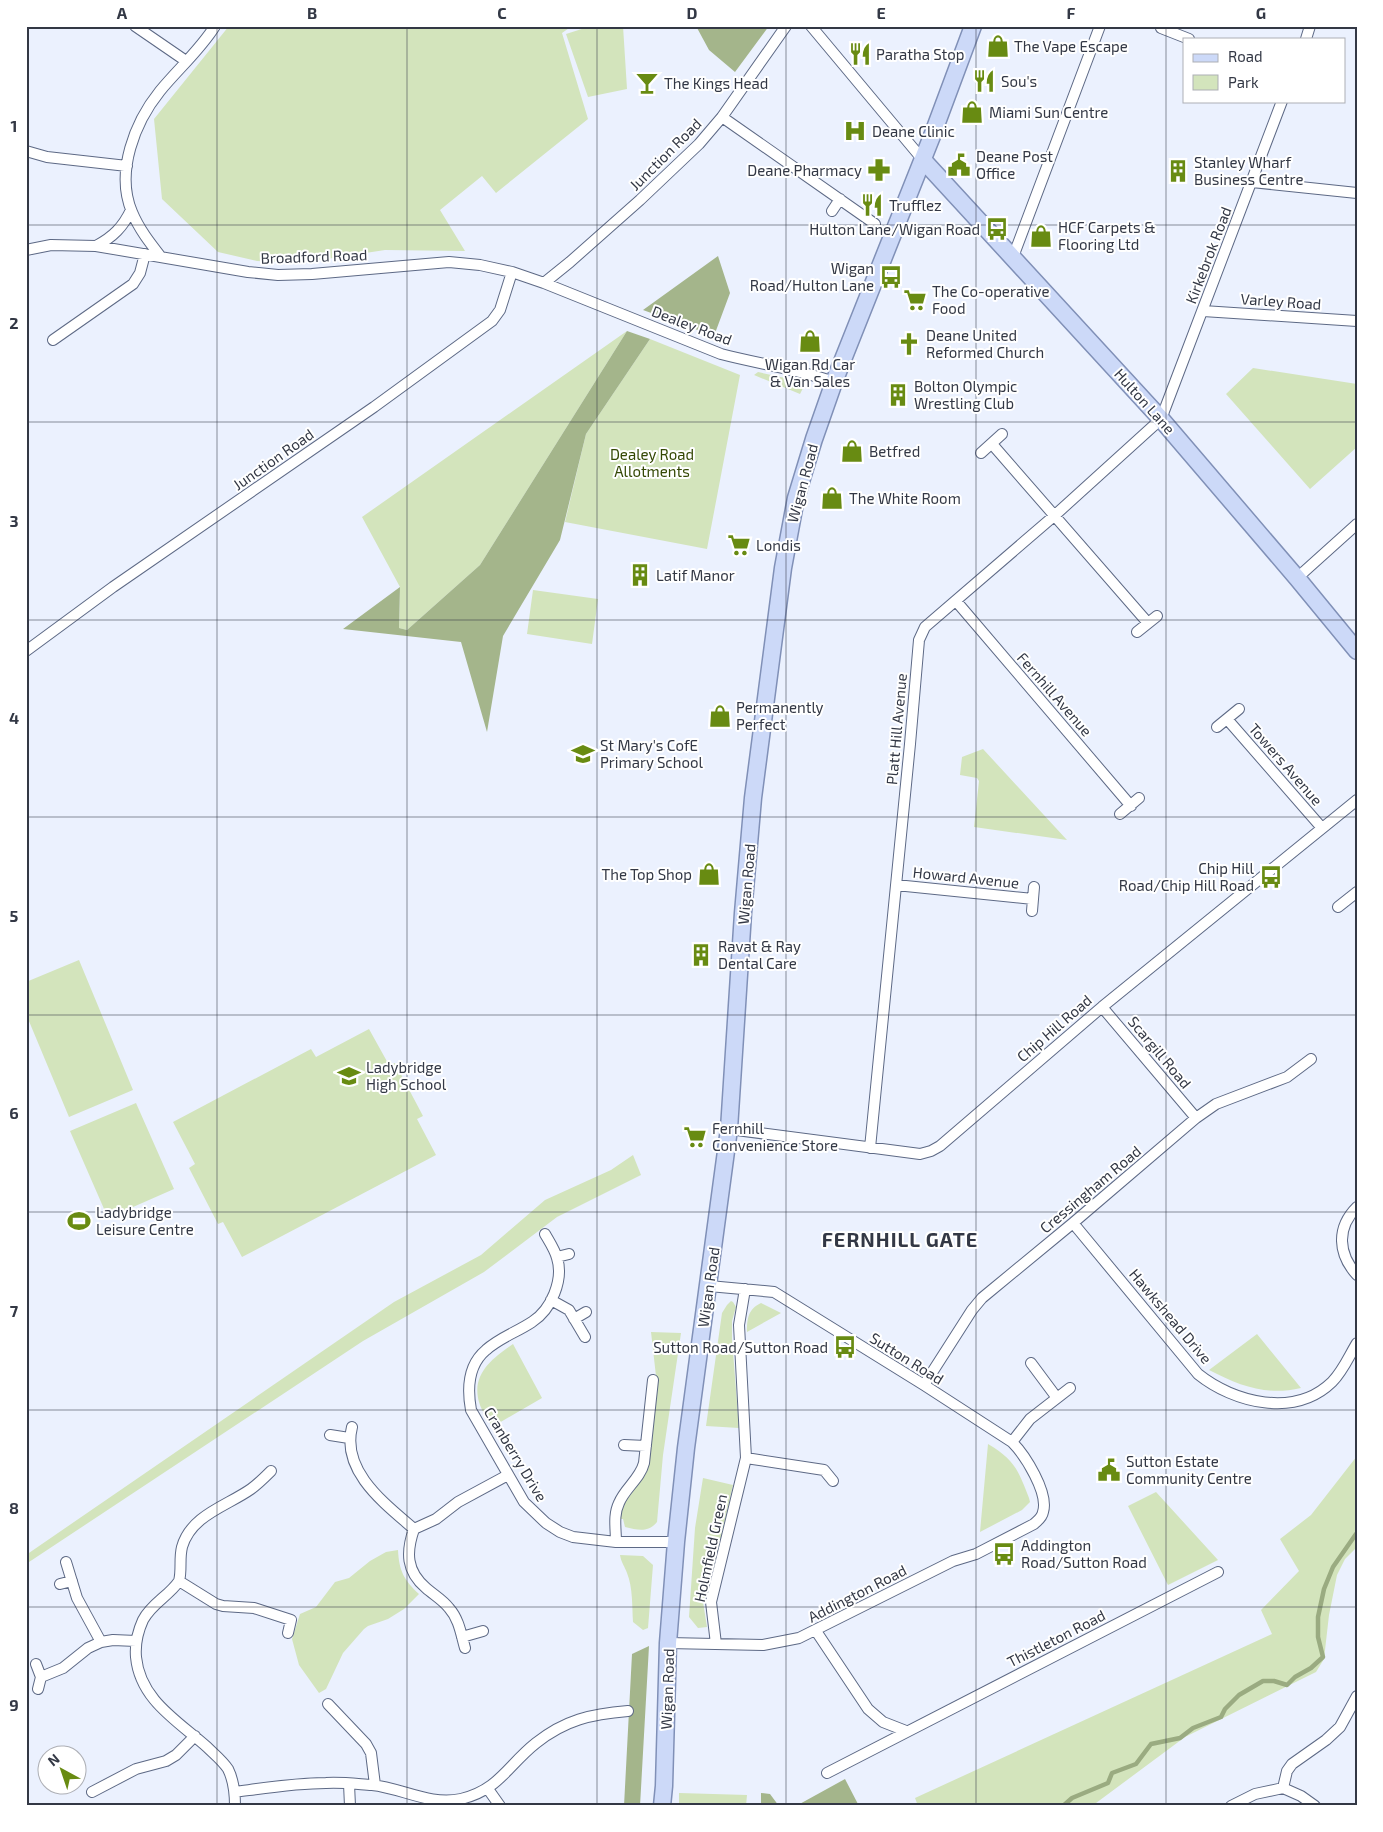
<svg xmlns="http://www.w3.org/2000/svg" width="1383" height="1832" font-family="'Exo 2',sans-serif">
  <style>
    .green { fill: #d3e4bc }
    .forest { fill: #a4b58b }
    .lines { fill: none; stroke-linecap: round; stroke-linejoin: round }
    .stream { stroke: #9aab81; stroke-width: 4.5 }
    .street-casing { stroke: #5d6985; stroke-width: 12 }
    .primary-casing { stroke: #8090b7; stroke-width: 19 }
    .street { stroke: #fff; stroke-width: 10 }
    .primary { stroke: #ccd9f8; stroke-width: 16 }
    .grid { fill: none; stroke: #333845; stroke-width: 1; stroke-opacity: 0.55 }
    .labels { text-anchor: middle; dominant-baseline: central; stroke-width: 4; stroke-linejoin: round; paint-order: stroke }
    .poi-label { font-size: 15px; fill: #333845; stroke: #fff; text-anchor: start }
    .street-label { font-size: 15px; fill: #333845; stroke: #fff }
    .park-label { font-size: 15px; fill: #344804; stroke: #fff }
    .district-label { font-size: 20px; font-weight: bold; letter-spacing: 1px; fill: #333845; stroke: #fff }
    .neatline { fill: none; stroke: #333845; stroke-width: 2 }
    .grid-label { font-size: 16px; text-anchor: middle; font-weight: bold; fill: #333845 }
  </style>
  <rect width="100%" height="100%" fill="#ebf1fe"/>
  <path class="green" d="M 229,26 L 572,26 L 562,33 L 588,119 L 496,193 L 482,176 L 440,210 L 465,251 L 385,250 L 300,263 L 257,261 L 218,252 L 162,199 L 154,119 Z
    M 623,26 L 627,89 L 588,97 L 566,34 L 588,27 Z
    M 627,331 L 480,565 L 407,630 L 399,628 L 400,587 L 362,517 Z
    M 650,339 L 740,375 L 707,549 L 565,522 L 586,434 Z
    M 1253,368 L 1357,384 L 1357,447 L 1310,489 L 1226,394 Z
    M 758,372 L 799,381 L 805,384 L 800,394 L 754,375 Z
    M 533,590 L 598,599 L 592,644 L 527,634 Z
    M 983,749 L 1067,840 L 974,827 L 979,781 L 977,778 L 960,775 L 962,757 Z
    M 79,960 L 133,1090 L 69,1117 L 26,1014 L 26,982 Z
    M 369,1029 L 389,1065 L 395,1063 L 423,1116 L 417,1119 L 436,1155 L 242,1257 L 223,1222 L 218,1224 L 189,1168 L 195,1164 L 173,1122 L 311,1049 L 316,1057 Z
    M 136,1103 L 174,1189 L 108,1218 L 70,1131 Z
    M 633,1155 L 641,1175 L 557,1217 L 484,1272 L 363,1341 L 26,1564 L 26,1555 L 394,1302 L 481,1255 L 545,1200 L 611,1170 Z
    M 731,1301 L 733,1302 L 736,1307 L 732,1321 L 732,1339 L 739,1428 L 706,1426 L 722,1313 L 727,1305 Z
    M 761,1303 L 781,1313 L 747,1332 C 747,1319 748,1309 761,1303 Z
    M 651,1332 L 681,1333 L 663,1455 L 657,1522 C 648,1533 638,1530 625,1527 L 623,1519 L 619,1519 L 621,1508 L 646,1473 L 656,1376 Z
    M 1257,1334 L 1301,1388 C 1266,1396 1240,1386 1209,1370 Z
    M 513,1344 L 542,1398 L 492,1427 C 488,1419 481,1410 479,1402 C 471,1374 493,1358 513,1344 Z
    M 988,1444 C 1015,1460 1018,1470 1029,1498 L 1030,1502 L 1022,1510 L 980,1532 Z
    M 1357,1456 L 1357,1547 L 1345,1559 L 1337,1575 L 1329,1615 L 1324,1659 L 1316,1672 L 1185,1737 L 1092,1806 L 918,1806 L 915,1798 L 1272,1634 L 1261,1610 L 1299,1571 L 1280,1539 L 1311,1515 Z
    M 703,1478 L 733,1485 L 711,1580 L 703,1602 L 707,1627 L 698,1628 L 689,1617 L 695,1528 Z
    M 1156,1492 L 1218,1560 L 1168,1585 L 1128,1506 Z
    M 398,1550 C 399,1571 404,1580 419,1594 L 404,1609 L 388,1619 L 368,1626 L 364,1629 L 343,1653 L 326,1689 L 319,1693 L 299,1665 L 292,1639 L 300,1614 L 316,1607 L 335,1582 L 349,1578 L 370,1561 L 386,1552 Z
    M 620,1555 L 643,1556 L 653,1565 L 648,1628 L 643,1630 L 633,1622 C 632,1606 633,1588 627,1573 C 625,1567 621,1562 620,1555 Z
    M 679,1793 L 747,1795 L 746,1806 L 679,1806 Z"/>
  <path class="forest" d="M 696,26 L 769,26 L 735,72 L 709,50 Z
    M 718,256 L 730,293 L 714,336 L 643,310 Z
    M 627,331 L 650,339 L 586,434 L 560,540 L 503,636 L 487,732 L 461,642 L 343,629 L 400,587 L 399,628 L 407,630 L 480,565 Z
    M 649,1646 L 640,1806 L 624,1806 L 632,1654 Z
    M 845,1779 L 859,1806 L 796,1806 Z
    M 761,1793 L 770,1794 L 779,1806 L 761,1806 Z"/>
  <g class="lines">
    <path class="stream" d="M 1063,1806 L 1072,1798 L 1108,1783 L 1112,1773 L 1136,1764 L 1151,1744 L 1180,1738 L 1193,1728 L 1221,1717 L 1225,1709 L 1239,1695 L 1263,1681 L 1274,1681 L 1287,1685 L 1295,1677 L 1311,1668 L 1323,1657 L 1318,1637 L 1318,1617 L 1324,1589 L 1333,1567 L 1356,1534"/>
    <defs>
      <path id="street" d="M 135,26 L 186,61
        M 811,26 L 923,160
        M 1161,28 L 1189,39
        M 1306,39 L 1310,26
        M 722,117 L 875,224
        M 26,151 L 47,157 L 127,166
        M 1252,182 L 1357,193
        M 832,211 L 840,199
        M 96,246 C 113,237 123,227 131,210
        M 26,250 L 51,245 L 96,246 L 248,272 L 278,275 L 312,274 L 449,262 L 480,265 L 512,272 L 544,283 L 721,354 C 759,364 798,369 834,382
        M 161,257 C 150,243 139,229 132,212 C 115,172 135,122 160,91 C 178,69 200,50 215,26
        M 1013,257 L 1100,26
        M 544,283 L 570,262 L 640,200 L 699,144 L 722,117 L 786,26
        M 1203,311 L 1357,321
        M 53,340 L 133,284 L 140,273 L 145,254
        M 992,444 L 1148,623
        M 981,453 L 1002,434
        M 1297,578 L 1357,524
        M 956,601 L 1131,806
        M 1137,632 L 1157,616
        M 26,651 L 113,587 L 374,407 L 492,321 L 500,310 L 512,272
        M 1227,719 L 1322,828
        M 1217,727 L 1239,709
        M 1120,814 L 1139,798
        M 896,885 L 1033,899
        M 1338,907 L 1357,892
        M 1032,911 L 1034,887
        M 1102,1007 L 1196,1118
        M 729,1129 L 920,1154 L 931,1151 L 940,1146 L 1102,1007 L 1357,800
        M 870,1148 L 910,744 L 919,640 L 925,627 L 1054,516 L 1161,419 L 1282,101
        M 1357,1207 C 1336,1228 1338,1254 1357,1275
        M 1073,1223 L 1198,1374 C 1234,1403 1295,1418 1332,1382 C 1343,1371 1349,1356 1357,1343
        M 545,1234 C 549,1241 555,1250 557,1258 C 564,1280 551,1310 532,1322 C 517,1332 499,1338 486,1350 C 468,1365 467,1388 471,1410 L 524,1502 L 546,1523 L 560,1532 L 573,1537 L 616,1542 L 676,1542
        M 557,1257 L 569,1254
        M 551,1300 L 569,1310 L 585,1337
        M 574,1319 L 586,1312
        M 1031,1363 L 1057,1398
        M 924,1385 L 972,1310 L 982,1298 L 1073,1223 L 1196,1118 L 1216,1104 L 1287,1077 L 1311,1059
        M 352,1427 C 341,1471 384,1503 414,1529
        M 330,1435 L 349,1438
        M 1012,1442 L 1030,1419 L 1070,1388
        M 624,1445 L 646,1446
        M 746,1458 L 824,1470 L 833,1481
        M 616,1542 C 616,1529 613,1515 619,1503 C 625,1488 640,1479 644,1463 L 653,1380
        M 66,1562 L 77,1598 L 101,1642
        M 179,1581 L 216,1604 L 223,1606 L 254,1608 L 291,1620 L 288,1633
        M 60,1584 L 72,1581
        M 816,1631 L 868,1709 L 883,1722 L 906,1731
        M 462,1637 L 483,1631
        M 668,1643 L 763,1645 L 799,1638 L 953,1561 L 976,1554 L 1034,1524 C 1038,1520 1042,1518 1043,1512 C 1049,1493 1025,1455 1012,1442 L 924,1385 L 774,1292 L 709,1286
        M 716,1644 L 711,1602 L 746,1458 L 739,1325 L 745,1289
        M 465,1648 C 461,1634 459,1619 449,1608 C 443,1600 434,1595 426,1588 C 406,1571 406,1552 414,1529 L 436,1519 L 458,1502 L 508,1475
        M 36,1664 L 41,1677 L 38,1689
        M 41,1677 L 63,1668 L 88,1648 L 101,1642 L 113,1640 L 136,1641
        M 328,1704 L 366,1744 L 371,1753 L 375,1785
        M 827,1773 L 1218,1572
        M 349,1784 L 350,1806
        M 1283,1788 L 1301,1796 L 1315,1806
        M 488,1789 L 500,1806
        M 92,1792 L 136,1769 L 166,1761 L 176,1755 L 195,1736
        M 235,1792 C 265,1788 296,1783 326,1783 C 341,1782 357,1784 372,1785 C 402,1788 430,1806 461,1799 C 499,1790 508,1765 536,1743 C 565,1720 591,1714 628,1711
        M 235,1806 C 235,1793 234,1781 228,1769 C 222,1760 214,1754 207,1747 C 178,1721 140,1700 136,1657 C 135,1645 138,1631 143,1620 C 152,1603 169,1596 179,1581 C 182,1570 179,1559 182,1547 C 191,1515 227,1506 251,1489 C 258,1484 265,1477 271,1471
        M 1231,1806 L 1255,1794 L 1283,1788 L 1287,1771 L 1292,1764 L 1326,1740 L 1340,1727 L 1357,1696"/>
      <path id="primary" d="M 923,160 L 1161,419 L 1297,578 L 1357,651
        M 662,1806 L 664,1786 L 668,1643 L 676,1542 L 686,1448 L 729,1129 L 743,913 L 753,798 L 783,568 L 796,498 L 814,439 L 834,382 L 932,136 L 973,26"/>
    </defs>
    <use href="#street" class="street-casing"/>
    <use href="#primary" class="primary-casing"/>
    <use href="#street" class="street"/>
    <use href="#primary" class="primary"/>
  </g>
  <path class="grid" d="M 217,26 L 217,1806M 407,26 L 407,1806M 597,26 L 597,1806M 786,26 L 786,1806M 976,26 L 976,1806M 1166,26 L 1166,1806M 26,225 L 1357,225M 26,422 L 1357,422M 26,620 L 1357,620M 26,817 L 1357,817M 26,1015 L 1357,1015M 26,1212 L 1357,1212M 26,1410 L 1357,1410M 26,1607 L 1357,1607"/>
  <defs>
    <symbol id="shop-bare" viewBox="-9 -9 18 18"><path d="M-5-2.5h2.3a2.7 3.5 0 0 1 5.4 0H5L5.5 6h-11ZM-1.5-2.5h3a1.5 2.3 0 0 0-3 0Z" fill="#688b12" stroke="#fff" stroke-width="2.5" paint-order="stroke"/></symbol>
    <symbol id="restaurant-bare" viewBox="-9 -9 18 18"><path d="M-5-6h1v4h1v-4h1v4h1v-4h1v5L-1.5 .5V6h-2V.5L-5-1ZM5-6V6H3V1.5H1.5Q1.5-4 5-6Z" fill="#688b12" stroke="#fff" stroke-width="2.5" paint-order="stroke"/></symbol>
    <symbol id="bar-bare" viewBox="-9 -9 18 18"><path d="M-6-5H6L.8 .8V4.5H3.5V6h-7V4.5H-.8V.8Z" fill="#688b12" stroke="#fff" stroke-width="2.5" paint-order="stroke"/></symbol>
    <symbol id="hospital-bare" viewBox="-9 -9 18 18"><path d="M-5-5h3v3.5h4V-5h3V5h-3V1.5h-4V5h-3Z" fill="#688b12" stroke="#fff" stroke-width="2.5" paint-order="stroke"/></symbol>
    <symbol id="civic-bare" viewBox="-9 -9 18 18"><path d="M-.6-6.5H3V-4.5H.6V-3L4-1V1h2V6H-6V1h2V-1L-.6-3ZM-1.2 2.5V6h2.4V2.5Z" fill="#688b12" stroke="#fff" stroke-width="2.5" paint-order="stroke"/></symbol>
    <symbol id="pharmacy-bare" viewBox="-9 -9 18 18"><path d="M-2-6h4v4h4v4h-4v4h-4v-4h-4v-4h4Z" fill="#688b12" stroke="#fff" stroke-width="2.5" paint-order="stroke"/></symbol>
    <symbol id="building-bare" viewBox="-9 -9 18 18"><path d="M-4-6H4V6H1V3H-1V6H-4ZM-2.5-4.3h1.7v1.8h-1.7ZM.8-4.3h1.7v1.8H.8ZM-2.5-1h1.7V.8h-1.7ZM.8-1h1.7V.8H.8Z" fill="#688b12" stroke="#fff" stroke-width="2.5" paint-order="stroke"/></symbol>
    <symbol id="bus-bare" viewBox="-9 -9 18 18"><path d="M-5-6H5V4H4V6H2V4H-2V6H-4V4H-5ZM-3.5-4V0h7V-4ZM-3.5 1.2v1.5H-2V1.2ZM2 1.2v1.5H3.5V1.2Z" fill="#688b12" stroke="#fff" stroke-width="2.5" paint-order="stroke"/></symbol>
    <symbol id="supermarket-bare" viewBox="-9 -9 18 18"><path d="M-6-5.5h2.5l.6 2H6L4.5 2H-2.5L-4.4-4H-6ZM-1.5 3.2a1.3 1.3 0 1 0 .1 0ZM3 3.2a1.3 1.3 0 1 0 .1 0Z" fill="#688b12" stroke="#fff" stroke-width="2.5" paint-order="stroke"/></symbol>
    <symbol id="church-bare" viewBox="-9 -9 18 18"><path d="M-1.2-6h2.4v3.5h3.3v2.4h-3.3V6h-2.4V-.1h-3.3v-2.4h3.3Z" fill="#688b12" stroke="#fff" stroke-width="2.5" paint-order="stroke"/></symbol>
    <symbol id="school-bare" viewBox="-9 -9 18 18"><path d="M0-5L7-2L0 1L-7-2ZM-4 1L0 2.5L4 1V4Q0 6-4 4Z" fill="#688b12" stroke="#fff" stroke-width="2.5" paint-order="stroke"/></symbol>
    <symbol id="stadium-bare" viewBox="-9 -9 18 18"><path d="M0-5a6.5 5 0 1 0 0 10a6.5 5 0 1 0 0-10ZM-3.5-1.8h7v3.6h-7Z" fill="#688b12" stroke="#fff" stroke-width="2.5" paint-order="stroke"/></symbol>
  </defs>
  <g fill-rule="evenodd">
    <use href="#shop-bare" x="982" y="30" width="32" height="32"/>
    <use href="#restaurant-bare" x="844" y="38" width="32" height="32"/>
    <use href="#restaurant-bare" x="968" y="65" width="32" height="32"/>
    <use href="#bar-bare" x="631" y="67" width="32" height="32"/>
    <use href="#shop-bare" x="956" y="96" width="32" height="32"/>
    <use href="#hospital-bare" x="839" y="115" width="32" height="32"/>
    <use href="#civic-bare" x="943" y="149" width="32" height="32"/>
    <use href="#pharmacy-bare" x="863" y="154" width="32" height="32"/>
    <use href="#building-bare" x="1162" y="155" width="32" height="32"/>
    <use href="#restaurant-bare" x="856" y="189" width="32" height="32"/>
    <use href="#bus-bare" x="981" y="213" width="32" height="32"/>
    <use href="#shop-bare" x="1025" y="220" width="32" height="32"/>
    <use href="#bus-bare" x="875" y="261" width="32" height="32"/>
    <use href="#supermarket-bare" x="899" y="284" width="32" height="32"/>
    <use href="#shop-bare" x="794" y="325" width="32" height="32"/>
    <use href="#church-bare" x="893" y="328" width="32" height="32"/>
    <use href="#building-bare" x="882" y="379" width="32" height="32"/>
    <use href="#shop-bare" x="836" y="435" width="32" height="32"/>
    <use href="#shop-bare" x="816" y="482" width="32" height="32"/>
    <use href="#supermarket-bare" x="723" y="529" width="32" height="32"/>
    <use href="#building-bare" x="624" y="559" width="32" height="32"/>
    <use href="#shop-bare" x="704" y="700" width="32" height="32"/>
    <use href="#school-bare" x="567" y="738" width="32" height="32"/>
    <use href="#shop-bare" x="693" y="858" width="32" height="32"/>
    <use href="#bus-bare" x="1255" y="861" width="32" height="32"/>
    <use href="#building-bare" x="685" y="939" width="32" height="32"/>
    <use href="#school-bare" x="333" y="1060" width="32" height="32"/>
    <use href="#supermarket-bare" x="679" y="1121" width="32" height="32"/>
    <use href="#stadium-bare" x="63" y="1205" width="32" height="32"/>
    <use href="#bus-bare" x="829" y="1331" width="32" height="32"/>
    <use href="#civic-bare" x="1093" y="1454" width="32" height="32"/>
    <use href="#bus-bare" x="988" y="1538" width="32" height="32"/>
  </g>
  <g class="labels">
    <g class="poi-label">
      <text x="1014" y="46">The Vape Escape</text>
      <text x="876" y="54">Paratha Stop</text>
      <text x="1001" y="81">Sou's</text>
      <text x="664" y="83">The Kings Head</text>
      <text x="989" y="112">Miami Sun Centre</text>
      <text x="872" y="131">Deane Clinic</text>
      <text x="976" y="156">Deane Post<tspan x="976" dy="17">Office</tspan></text>
      <text x="1194" y="162">Stanley Wharf<tspan x="1194" dy="17">Business Centre</tspan></text>
      <text x="862" y="170" text-anchor="end">Deane Pharmacy</text>
      <text x="889" y="205">Trufflez</text>
      <text x="1058" y="227">HCF Carpets &amp;<tspan x="1058" dy="17">Flooring Ltd</tspan></text>
      <text x="980" y="229" text-anchor="end">Hulton Lane/Wigan Road</text>
      <text x="874" y="268" text-anchor="end">Wigan<tspan x="874" dy="17">Road/Hulton Lane</tspan></text>
      <text x="932" y="291">The Co-operative<tspan x="932" dy="17">Food</tspan></text>
      <text x="926" y="335">Deane United<tspan x="926" dy="17">Reformed Church</tspan></text>
      <text x="810" y="364" text-anchor="middle">Wigan Rd Car<tspan x="810" dy="17">&amp; Van Sales</tspan></text>
      <text x="914" y="386">Bolton Olympic<tspan x="914" dy="17">Wrestling Club</tspan></text>
      <text x="869" y="451">Betfred</text>
      <text x="849" y="498">The White Room</text>
      <text x="756" y="545">Londis</text>
      <text x="656" y="575">Latif Manor</text>
      <text x="736" y="707">Permanently<tspan x="736" dy="17">Perfect</tspan></text>
      <text x="600" y="745">St Mary's CofE<tspan x="600" dy="17">Primary School</tspan></text>
      <text x="1254" y="868" text-anchor="end">Chip Hill<tspan x="1254" dy="17">Road/Chip Hill Road</tspan></text>
      <text x="692" y="874" text-anchor="end">The Top Shop</text>
      <text x="718" y="946">Ravat &amp; Ray<tspan x="718" dy="17">Dental Care</tspan></text>
      <text x="366" y="1067">Ladybridge<tspan x="366" dy="17">High School</tspan></text>
      <text x="712" y="1128">Fernhill<tspan x="712" dy="17">Convenience Store</tspan></text>
      <text x="96" y="1212">Ladybridge<tspan x="96" dy="17">Leisure Centre</tspan></text>
      <text x="828" y="1347" text-anchor="end">Sutton Road/Sutton Road</text>
      <text x="1126" y="1461">Sutton Estate<tspan x="1126" dy="17">Community Centre</tspan></text>
      <text x="1021" y="1545">Addington<tspan x="1021" dy="17">Road/Sutton Road</tspan></text>
    </g>
    <g class="street-label">
      <text transform="translate(665 154) rotate(-45)">Junction Road</text>
      <text transform="translate(1208 255) rotate(-69)">Kirkebrok Road</text>
      <text transform="translate(314 256) rotate(-2)">Broadford Road</text>
      <text transform="translate(1281 301) rotate(4)">Varley Road</text>
      <text transform="translate(692 325) rotate(21)">Dealey Road</text>
      <text transform="translate(1145 401) rotate(48)">Hulton Lane</text>
      <text transform="translate(273 459) rotate(-35)">Junction Road</text>
      <text transform="translate(802 483) rotate(-75)">Wigan Road</text>
      <text transform="translate(1055 694) rotate(49)">Fernhill Avenue</text>
      <text transform="translate(896 729) rotate(-85)">Platt Hill Avenue</text>
      <text transform="translate(1286 764) rotate(49)">Towers Avenue</text>
      <text transform="translate(966 877) rotate(6)">Howard Avenue</text>
      <text transform="translate(746 884) rotate(-85)">Wigan Road</text>
      <text transform="translate(1054 1028) rotate(-41)">Chip Hill Road</text>
      <text transform="translate(1160 1052) rotate(50)">Scargill Road</text>
      <text transform="translate(1090 1189) rotate(-40)">Cressingham Road</text>
      <text transform="translate(708 1287) rotate(-82)">Wigan Road</text>
      <text transform="translate(1171 1316) rotate(50)">Hawkshead Drive</text>
      <text transform="translate(907 1358) rotate(32)">Sutton Road</text>
      <text transform="translate(516 1454) rotate(59)">Cranberry Drive</text>
      <text transform="translate(710 1548) rotate(-78)">Holmfield Green</text>
      <text transform="translate(857 1593) rotate(-27)">Addington Road</text>
      <text transform="translate(1056 1638) rotate(-27)">Thistleton Road</text>
      <text transform="translate(667 1689) rotate(-88)">Wigan Road</text>
    </g>
    <g class="park-label">
      <text x="652" y="454">Dealey Road<tspan x="652" dy="17">Allotments</tspan></text>
    </g>
    <g class="district-label">
      <text x="900" y="1239">FERNHILL GATE</text>
    </g>
  </g>
  <rect width="1383" height="1832" fill="none" stroke="#ffffff" stroke-width="55"/>
  <rect x="1183" y="38" width="162" height="65" fill="#ffffff" stroke="#adafb5"/>
  <rect x="1193" y="54" width="25" height="8" fill="#ccd9f8" stroke="#adafb5"/>
  <text x="1228" y="62" font-size="15" fill="#333845">Road</text>
  <rect x="1193" y="75" width="25" height="15" fill="#d3e4bc" stroke="#adafb5"/>
  <text x="1228" y="88" font-size="15" fill="#333845">Park</text>
  <g transform="translate(62 1770) rotate(320)"><circle r="24" fill="#ffffff" stroke="#adafb5"/>
  <path d="M0-4L9 19L0 12L-9 19Z" fill="#688b12"/>
  <text y="-8" font-size="14" font-weight="bold" text-anchor="middle" fill="#333845">N</text>
  </g>
  <rect x="28" y="28" width="1328" height="1776" class="neatline"/>
  <g class="grid-label">
    <text x="122" y="19">A</text>
    <text x="312" y="19">B</text>
    <text x="502" y="19">C</text>
    <text x="692" y="19">D</text>
    <text x="881" y="19">E</text>
    <text x="1071" y="19">F</text>
    <text x="1261" y="19">G</text>
    <text x="14" y="132">1</text>
    <text x="14" y="329">2</text>
    <text x="14" y="527">3</text>
    <text x="14" y="724">4</text>
    <text x="14" y="922">5</text>
    <text x="14" y="1119">6</text>
    <text x="14" y="1317">7</text>
    <text x="14" y="1514">8</text>
    <text x="14" y="1711">9</text>
  </g>
</svg>
